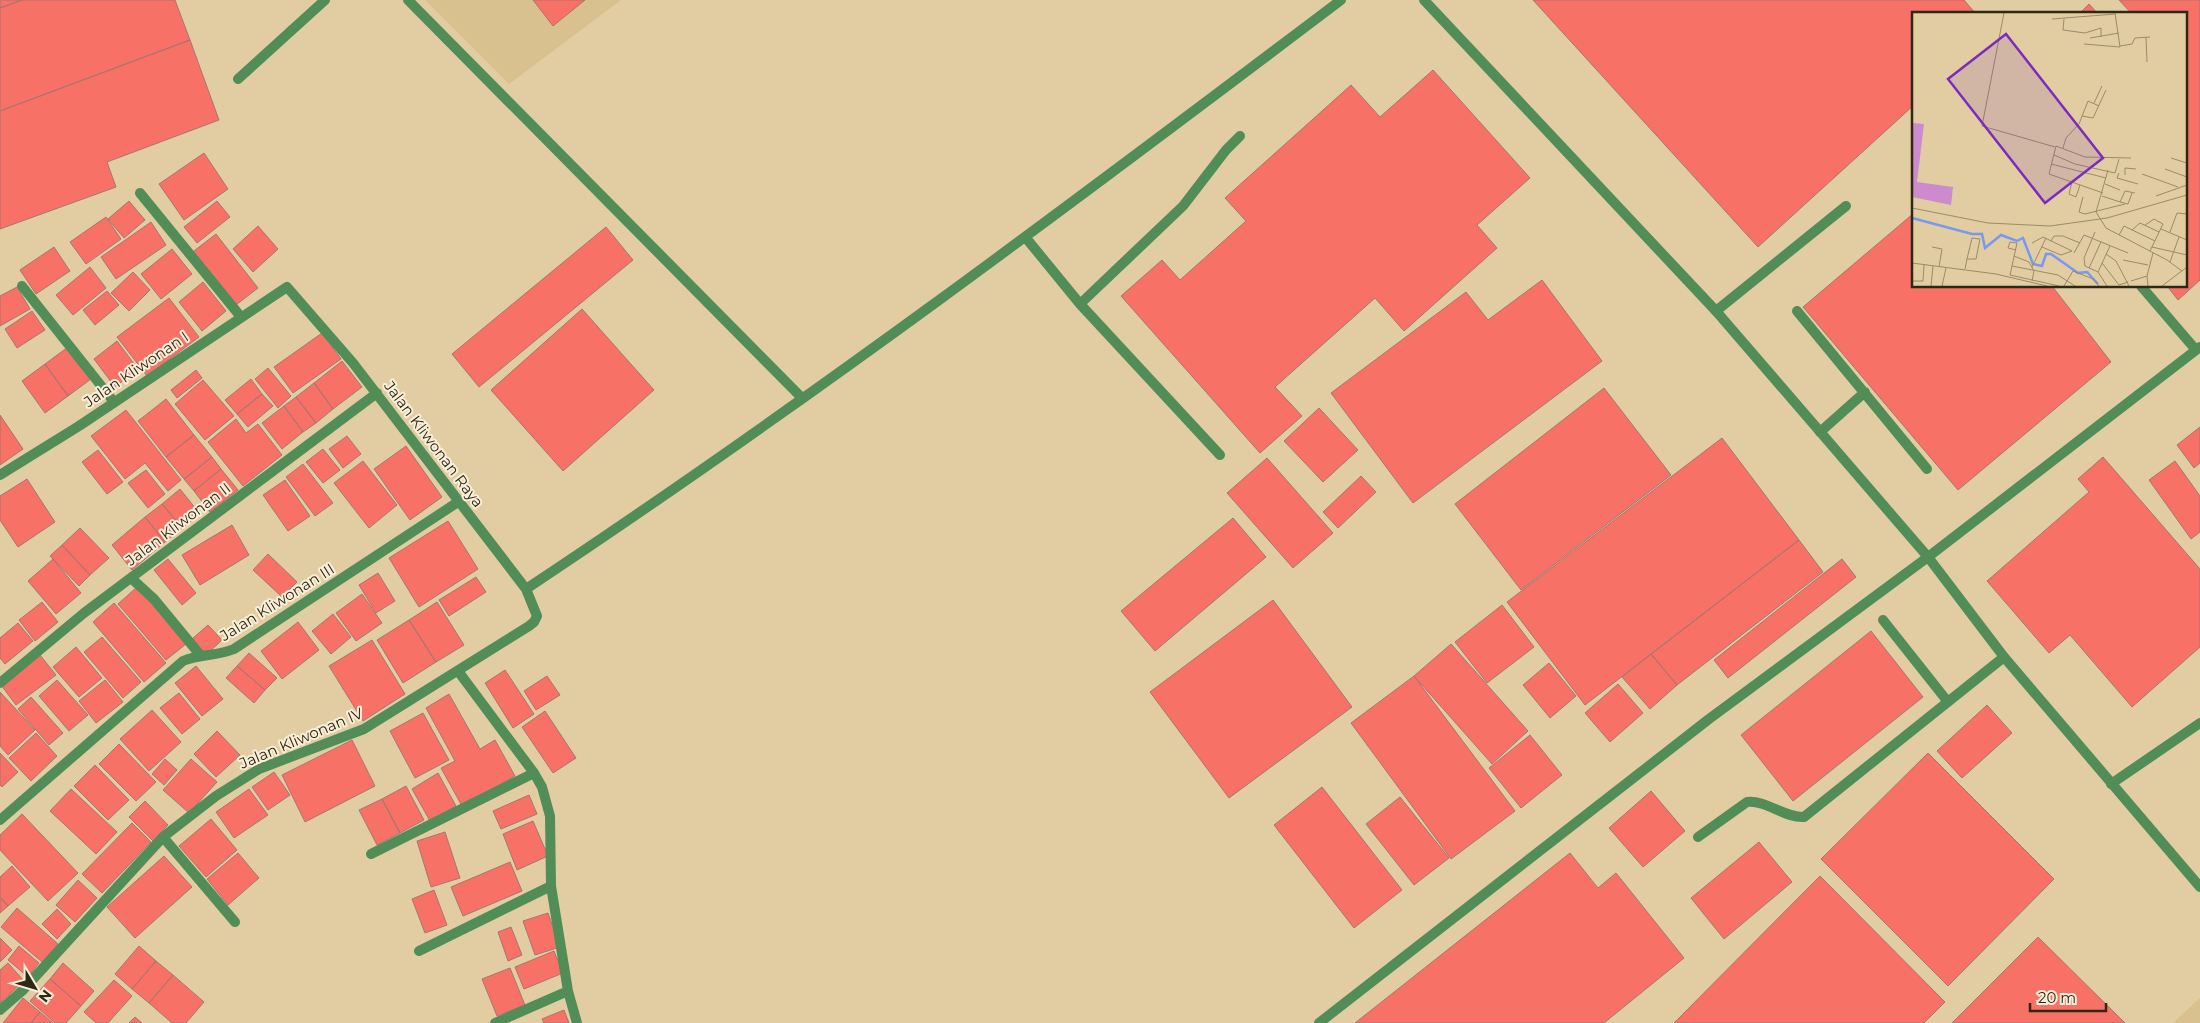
<svg xmlns="http://www.w3.org/2000/svg" width="2200" height="1023" font-family="Montserrat,sans-serif">
  <style>
    .built { fill: #d8c18e }
    .building { fill: #f77167; stroke: #a67670 }
    .lines { fill: none; stroke-linecap: round; stroke-linejoin: round }
    .service { stroke: #528d58; stroke-width: 10 }
    .minor { stroke: #528d58; stroke-width: 10 }
    .labels { text-anchor: middle; dominant-baseline: central; stroke-width: 4; stroke-linejoin: round; paint-order: stroke }
    .street-label { font-size: 15px; fill: #302817; stroke: #f9efd9 }
    .inset-river { fill: none; stroke: #7799ef; stroke-width: 2.5 }
    .inset-road { fill: none; stroke: #9a8b6a; stroke-width: 1 }
    .view { fill: #7b2cbf; fill-opacity: 0.15; stroke: #7b2cbf; stroke-width: 2.5 }
    .inset-edge { fill: none; stroke: #302817; stroke-width: 2.5 }
  </style>
  <rect width="100%" height="100%" fill="#e1cda1"/>
  <path class="built" d="M 425,0 L 621,0 L 509,84 Z
    M 2200,998 L 2200,1023 L 2173,1023 Z"/>
  <path class="building" d="M 0,0 L 22,0 L 0,8 Z
    M 22,0 L 175,0 L 190,40 L 0,111 L 0,8 Z
    M 533,0 L 585,0 L 553,26 Z
    M 1533,0 L 1964,0 L 1976,14 L 1914,14 L 1914,105 L 1758,247 Z
    M 2119,0 L 2200,0 L 2200,280 L 2178,300 L 2167,286 L 2186,286 L 2186,14 L 2132,14 Z
    M 2089,4 L 2098,14 L 2079,14 Z
    M 190,40 L 219,120 L 107,162 L 116,187 L 0,229 L 0,111 Z
    M 1433,70 L 1530,178 L 1477,225 L 1497,248 L 1404,331 L 1375,298 L 1275,387 L 1302,416 L 1260,453 L 1121,296 L 1162,260 L 1180,280 L 1246,221 L 1225,198 L 1351,85 L 1380,117 Z
    M 204,153 L 228,189 L 184,220 L 159,184 Z
    M 129,201 L 145,220 L 124,238 L 108,219 Z
    M 217,201 L 230,217 L 197,243 L 184,227 Z
    M 1914,213 L 1914,286 L 2052,286 L 2111,362 L 1958,490 L 1803,307 Z
    M 106,217 L 121,239 L 86,264 L 70,242 Z
    M 151,222 L 166,245 L 116,279 L 101,257 Z
    M 258,226 L 278,249 L 253,272 L 233,249 Z
    M 606,227 L 633,260 L 479,387 L 452,354 Z
    M 216,234 L 258,288 L 232,308 L 190,254 Z
    M 54,247 L 70,271 L 36,294 L 20,270 Z
    M 172,249 L 192,274 L 161,299 L 141,274 Z
    M 90,267 L 106,288 L 73,315 L 56,295 Z
    M 133,272 L 150,290 L 129,311 L 111,293 Z
    M 1542,280 L 1602,361 L 1413,503 L 1331,393 L 1466,292 L 1488,320 Z
    M 203,282 L 226,311 L 202,331 L 179,302 Z
    M 17,287 L 30,309 L 0,326 L 0,296 Z
    M 107,291 L 119,305 L 95,325 L 83,310 Z
    M 169,298 L 199,337 L 147,376 L 117,337 Z
    M 582,309 L 654,390 L 563,471 L 491,390 Z
    M 32,311 L 45,330 L 17,348 L 5,329 Z
    M 322,333 L 341,359 L 293,393 L 274,367 Z
    M 117,341 L 138,369 L 115,387 L 94,359 Z
    M 68,347 L 91,379 L 68,396 L 45,364 Z
    M 342,361 L 362,387 L 333,409 L 314,383 Z
    M 45,364 L 68,396 L 45,413 L 22,381 Z
    M 268,368 L 291,396 L 278,408 L 255,379 Z
    M 196,370 L 202,378 L 177,398 L 171,390 Z
    M 251,379 L 262,394 L 237,414 L 225,400 Z
    M 203,380 L 234,416 L 205,440 L 175,404 Z
    M 314,383 L 333,409 L 316,423 L 296,397 Z
    M 1604,388 L 1671,475 L 1521,590 L 1455,504 Z
    M 262,394 L 273,406 L 248,427 L 237,414 Z
    M 296,397 L 316,423 L 303,432 L 284,406 Z
    M 166,399 L 194,435 L 166,457 L 138,421 Z
    M 284,406 L 303,432 L 282,449 L 262,423 Z
    M 1319,408 L 1358,450 L 1323,482 L 1284,441 Z
    M 126,410 L 181,480 L 168,491 L 145,463 L 125,479 L 91,436 Z
    M 0,415 L 23,449 L 0,465 Z
    M 236,419 L 246,433 L 258,424 L 282,455 L 243,486 L 208,442 Z
    M 2200,427 L 2200,463 L 2194,468 L 2177,445 Z
    M 194,435 L 212,457 L 184,479 L 166,457 Z
    M 347,436 L 361,454 L 343,468 L 329,449 Z
    M 1722,438 L 1799,540 L 1585,705 L 1507,602 Z
    M 406,446 L 442,497 L 410,520 L 374,469 Z
    M 323,449 L 340,470 L 323,483 L 306,462 Z
    M 98,450 L 123,482 L 107,494 L 82,462 Z
    M 212,457 L 221,469 L 194,491 L 184,479 Z
    M 2103,457 L 2200,569 L 2200,647 L 2132,707 L 2070,635 L 2049,653 L 1987,581 L 2089,492 L 2078,479 Z
    M 1267,458 L 1333,533 L 1293,568 L 1227,493 Z
    M 363,461 L 397,505 L 369,528 L 334,483 Z
    M 2175,461 L 2200,496 L 2200,532 L 2191,539 L 2149,480 Z
    M 303,464 L 333,503 L 315,516 L 286,477 Z
    M 221,469 L 238,490 L 210,512 L 194,491 Z
    M 146,470 L 165,494 L 148,508 L 128,483 Z
    M 1361,476 L 1376,492 L 1338,528 L 1323,512 Z
    M 27,479 L 55,522 L 18,547 L 0,520 L 0,496 Z
    M 285,480 L 310,516 L 288,531 L 263,495 Z
    M 180,489 L 200,514 L 182,528 L 162,504 Z
    M 162,504 L 182,528 L 165,542 L 145,517 Z
    M 145,517 L 165,542 L 132,570 L 112,545 Z
    M 1233,518 L 1266,557 L 1155,651 L 1121,611 Z
    M 448,521 L 478,569 L 419,607 L 389,558 Z
    M 232,525 L 249,555 L 200,585 L 182,555 Z
    M 80,528 L 109,558 L 90,575 L 62,545 Z
    M 1799,540 L 1823,572 L 1677,685 L 1651,654 Z
    M 62,545 L 90,575 L 79,586 L 50,556 Z
    M 268,554 L 297,582 L 282,597 L 253,570 Z
    M 53,559 L 81,593 L 56,614 L 28,581 Z
    M 168,559 L 196,593 L 182,605 L 154,570 Z
    M 1842,559 L 1856,577 L 1728,678 L 1714,660 Z
    M 378,573 L 395,601 L 376,613 L 359,585 Z
    M 476,577 L 486,592 L 449,616 L 439,600 Z
    M 137,587 L 186,644 L 166,660 L 118,604 Z
    M 362,594 L 382,623 L 356,641 L 336,613 Z
    M 1273,600 L 1352,707 L 1229,798 L 1150,692 Z
    M 42,602 L 58,622 L 35,641 L 19,620 Z
    M 437,602 L 464,645 L 436,662 L 409,620 Z
    M 114,603 L 166,663 L 144,682 L 93,622 Z
    M 1502,605 L 1534,647 L 1487,683 L 1455,642 Z
    M 333,614 L 351,637 L 331,654 L 312,631 Z
    M 409,620 L 436,662 L 403,683 L 377,640 Z
    M 298,622 L 319,650 L 282,679 L 261,651 Z
    M 18,623 L 33,641 L 5,664 L 0,658 L 0,638 Z
    M 208,625 L 222,640 L 206,655 L 192,639 Z
    M 1871,631 L 1923,697 L 1793,801 L 1741,735 Z
    M 102,637 L 141,682 L 123,698 L 84,652 Z
    M 372,640 L 405,694 L 363,721 L 329,666 Z
    M 1451,644 L 1528,731 L 1492,764 L 1414,676 Z
    M 76,647 L 102,678 L 79,697 L 53,667 Z
    M 249,653 L 277,678 L 265,690 L 237,666 Z
    M 1651,654 L 1677,685 L 1650,709 L 1622,677 Z
    M 40,655 L 56,675 L 16,705 L 1,685 Z
    M 1549,663 L 1576,696 L 1550,718 L 1523,685 Z
    M 196,666 L 223,699 L 202,716 L 175,683 Z
    M 237,666 L 265,690 L 254,703 L 226,678 Z
    M 505,670 L 534,714 L 513,728 L 485,683 Z
    M 547,676 L 560,695 L 536,710 L 524,691 Z
    M 1414,676 L 1515,811 L 1451,859 L 1351,723 Z
    M 57,680 L 88,715 L 69,731 L 39,696 Z
    M 105,680 L 123,702 L 96,723 L 79,701 Z
    M 1618,684 L 1643,713 L 1610,742 L 1585,713 Z
    M 0,692 L 35,730 L 8,755 L 0,746 Z
    M 179,693 L 200,719 L 182,734 L 160,708 Z
    M 449,694 L 480,749 L 495,740 L 515,776 L 462,806 L 441,768 L 455,761 L 426,708 Z
    M 31,697 L 63,733 L 49,745 L 18,709 Z
    M 1987,705 L 2012,733 L 1962,778 L 1937,751 Z
    M 152,710 L 181,742 L 149,771 L 120,739 Z
    M 545,711 L 576,758 L 553,773 L 522,727 Z
    M 423,713 L 449,760 L 415,778 L 390,731 Z
    M 217,731 L 240,755 L 216,777 L 194,754 Z
    M 36,733 L 57,756 L 31,781 L 9,758 Z
    M 1530,735 L 1562,775 L 1521,808 L 1489,768 Z
    M 352,740 L 375,786 L 305,822 L 282,775 Z
    M 119,744 L 156,782 L 136,801 L 99,764 Z
    M 0,753 L 18,772 L 2,787 L 0,785 Z
    M 1928,753 L 2054,879 L 1948,986 L 1821,859 Z
    M 165,759 L 177,770 L 164,785 L 152,774 Z
    M 191,759 L 217,782 L 189,813 L 163,790 Z
    M 95,765 L 129,800 L 108,820 L 74,786 Z
    M 274,772 L 290,795 L 268,810 L 252,787 Z
    M 438,773 L 456,806 L 430,821 L 412,789 Z
    M 406,786 L 424,820 L 400,833 L 382,799 Z
    M 1322,787 L 1402,890 L 1354,928 L 1274,825 Z
    M 71,789 L 117,832 L 96,854 L 50,811 Z
    M 249,789 L 268,815 L 234,838 L 216,812 Z
    M 1651,791 L 1685,831 L 1643,867 L 1609,828 Z
    M 529,795 L 537,814 L 501,829 L 493,811 Z
    M 1400,797 L 1449,858 L 1414,885 L 1366,824 Z
    M 382,799 L 400,833 L 377,845 L 359,810 Z
    M 145,801 L 168,825 L 153,841 L 129,817 Z
    M 22,814 L 78,873 L 48,901 L 0,850 L 0,835 Z
    M 211,819 L 237,850 L 206,877 L 179,846 Z
    M 533,821 L 548,856 L 517,870 L 503,834 Z
    M 132,823 L 151,842 L 102,893 L 82,874 Z
    M 445,832 L 460,878 L 431,887 L 417,841 Z
    M 1759,842 L 1792,882 L 1724,939 L 1691,898 Z
    M 238,853 L 259,878 L 228,905 L 207,879 Z
    M 1570,853 L 1598,888 L 1616,873 L 1684,958 L 1604,1023 L 1355,1023 Z
    M 164,856 L 192,887 L 135,938 L 107,907 Z
    M 510,862 L 522,891 L 463,916 L 451,887 Z
    M 12,866 L 30,887 L 8,906 L 0,897 L 0,877 Z
    M 1820,876 L 1945,1002 L 1924,1023 L 1674,1023 Z
    M 78,880 L 97,898 L 75,922 L 56,905 Z
    M 434,890 L 447,925 L 425,933 L 412,899 Z
    M 0,897 L 8,906 L 0,913 Z
    M 17,908 L 58,944 L 42,962 L 1,927 Z
    M 57,909 L 71,924 L 57,939 L 42,924 Z
    M 548,913 L 560,947 L 535,955 L 523,921 Z
    M 511,927 L 522,955 L 508,961 L 498,932 Z
    M 2038,937 L 2125,1023 L 1952,1023 Z
    M 0,938 L 12,950 L 0,962 Z
    M 19,946 L 39,963 L 28,977 L 8,960 Z
    M 139,946 L 156,961 L 132,989 L 115,974 Z
    M 554,951 L 563,973 L 524,989 L 515,967 Z
    M 156,961 L 173,975 L 149,1003 L 132,989 Z
    M 8,963 L 24,981 L 0,1003 L 0,970 Z
    M 63,963 L 94,991 L 81,1006 L 50,979 Z
    M 510,968 L 525,1005 L 497,1016 L 482,979 Z
    M 173,975 L 204,1002 L 186,1023 L 172,1023 L 149,1003 Z
    M 50,979 L 81,1006 L 66,1023 L 55,1023 L 30,1001 Z
    M 114,980 L 132,996 L 108,1023 L 96,1023 L 84,1012 Z
    M 23,998 L 40,1012 L 31,1023 L 3,1023 Z
    M 564,1010 L 569,1023 L 544,1023 L 542,1019 Z
    M 40,1012 L 53,1023 L 31,1023 Z
    M 135,1017 L 142,1023 L 129,1023 Z"/>
  <g class="lines">
    <path class="service" d="M 408,0 L 802,398
      M 238,79 L 325,0
      M 1026,238 L 1080,304 L 1220,455
      M 2141,286 L 2196,350
      M 1080,304 L 1183,206 L 1226,150 L 1240,136
      M 1716,311 L 1846,206
      M 1797,311 L 1927,469
      M 1820,432 L 1865,392
      M 1883,620 L 1948,702
      M 2111,784 L 2200,723
      M 1698,837 L 1747,802 C 1767,800 1784,818 1804,817 L 2004,657
      M 1319,1023 L 1709,719 L 1928,557 L 2200,347"/>
    <path class="minor" d="M 1424,0 L 1716,311 L 1928,557 L 2004,657 L 2200,887
      M 140,193 L 241,317
      M 22,286 L 114,402
      M 0,475 L 79,426 L 287,287 L 353,363 L 526,589 L 537,616 L 534,622 L 529,626 L 364,729 L 259,769 L 216,796 L 163,837 L 22,991 L 0,1010
      M 131,578 L 154,599 L 201,656
      M 526,589 C 805,404 1074,202 1341,0
      M 458,671 L 534,773 L 542,787 L 550,816 L 551,886 L 568,991 L 577,1023
      M 0,683 L 84,613 L 377,393
      M 0,820 L 183,661 C 200,654 218,656 234,649 L 458,502
      M 163,837 L 235,922
      M 371,854 L 534,773
      M 419,951 L 551,886
      M 495,1023 L 568,991"/>
  </g>
  <g class="labels">
    <g class="street-label">
      <text transform="translate(136 369) rotate(-34)">Jalan Kliwonan I</text>
      <text transform="translate(434 444) rotate(53)">Jalan Kliwonan Raya</text>
      <text transform="translate(178 524) rotate(-37)">Jalan Kliwonan II</text>
      <text transform="translate(277 602) rotate(-32)">Jalan Kliwonan III</text>
      <text transform="translate(301 738) rotate(-23)">Jalan Kliwonan IV</text>
    </g>
  </g>
  <g transform="translate(1912 12)">
    <rect width="275" height="275" fill="#e1cda1"/>
    <path d="M 0,111 L 12,112 L 5,170 L 41,175 L 39,193 L 0,185 Z" fill="#cc8bcc"/>
    <path class="inset-river" d="M 0,206 L 60,222 L 70,222 L 73,236 L 89,223 L 105,229 L 111,226 L 121,252 L 130,254 L 134,242 L 139,242 L 166,261 L 175,260 L 186,272"/>
    <path class="inset-road" d="M 92,1 L 70,114 L 143,135M 140,7 L 203,2M 152,7 L 151,18 L 173,21 L 189,16 L 189,25M 234,25 L 235,50M 178,26 L 207,21M 172,32 L 208,35 L 203,1M 208,34 L 220,32 L 223,26 L 238,25M 182,91 L 190,74M 170,104 L 181,106 L 194,78M 151,136 L 154,126 L 167,112 L 176,89 L 187,94M 142,143 L 163,152 L 203,161 L 207,147M 259,146 L 275,151M 139,152 L 194,166M 253,157 L 275,165M 207,161 L 205,166 L 226,172M 230,162 L 266,175M 213,163 L 213,156 L 224,157M 160,170 L 157,182 L 164,185 L 168,173M 193,172 L 208,178M 191,181 L 137,162 L 144,134 L 173,145 L 219,146M 220,181 L 216,192 L 208,190 L 213,179 L 223,181M 190,184 L 208,190M 244,184 L 275,173M 171,185 L 167,200 L 173,202 L 213,192M 0,196 L 76,211 L 138,214 L 195,206 L 275,183M 184,200 L 194,216 L 255,248 L 270,259M 184,200 L 196,158M 233,213 L 242,207 L 251,212 L 238,239M 249,217 L 275,228M 220,218 L 228,211 L 247,220M 258,220 L 265,201 L 275,202M 207,223 L 212,214 L 243,229M 139,229 L 142,224 L 151,224 L 168,231M 120,231 L 131,225 L 160,239M 20,235 L 30,237 L 27,255M 130,235 L 149,243 L 160,239M 240,235 L 275,243M 104,238 L 96,236 L 98,230 L 105,231 L 100,254 L 98,263 L 147,274M 162,241 L 172,223 L 216,241M 194,242 L 204,249 L 217,274M 102,244 L 117,250 L 122,259 L 120,269M 172,246 L 173,254 L 186,260 L 195,274M 172,246 L 183,220M 211,248 L 236,253M 258,250 L 267,225M 0,251 L 84,262 L 135,274M 190,251 L 207,273 L 216,270M 100,254 L 146,263 L 163,274M 120,255 L 134,226M 177,256 L 189,230M 53,257 L 55,247 L 60,226 L 68,227 L 64,247 L 55,247M 186,260 L 198,234M 0,269 L 11,269 L 12,253M 219,269 L 235,264M 19,274 L 21,254M 30,274 L 34,256M 152,274 L 161,259 L 181,267 L 187,274M 236,274 L 235,264 L 241,241M 250,274 L 275,255"/>
    <path class="view" d="M 94,22 L 191,146 L 133,191 L 36,67 Z"/>
    <rect width="275" height="275" class="inset-edge"/>
  </g>
  <g transform="translate(35 988) rotate(128)" stroke="#f9efd9" stroke-width="4" paint-order="stroke">
  <path d="M0-4L9 19L0 12L-9 19Z" fill="#302817"/>
  <text y="-8" font-size="14" font-weight="bold" text-anchor="middle" fill="#302817">N</text>
  </g>
  <path d="M2030 1003v8h76v-8" fill="none" stroke="#302817" stroke-width="2.5"/>
  <text x="2038" y="1003" font-size="15" fill="#302817" stroke="#f9efd9" stroke-width="4" paint-order="stroke">20 m</text>
</svg>
